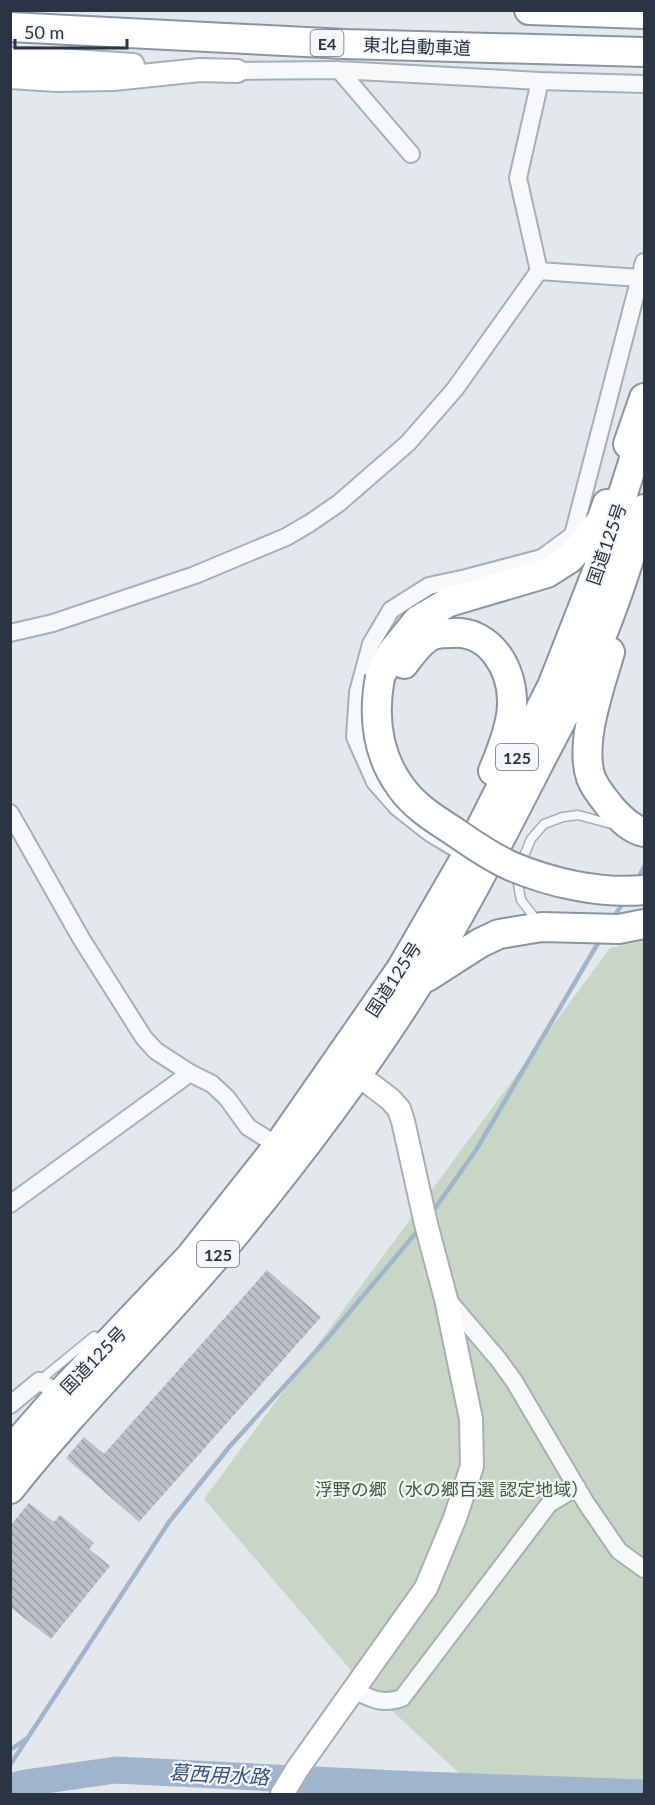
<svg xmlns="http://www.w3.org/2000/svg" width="655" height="1805" font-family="Lato,'Noto Sans JP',sans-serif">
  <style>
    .green { fill: #c9d5c5 }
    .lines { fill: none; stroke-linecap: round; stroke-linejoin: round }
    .stream { stroke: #a0b4cb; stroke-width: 4.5 }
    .river { stroke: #a0b4cb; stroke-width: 27 }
    .building { fill: url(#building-back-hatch) }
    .lane-casing { stroke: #a9aeb6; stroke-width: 11 }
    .street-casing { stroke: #a9aeb6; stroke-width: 20 }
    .secondary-casing { stroke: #a9aeb6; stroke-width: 26 }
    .highway-casing { stroke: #8b94a2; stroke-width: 32 }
    .lane { stroke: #f7f8fa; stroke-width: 8 }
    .street { stroke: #f7f8fa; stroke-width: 16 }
    .secondary { stroke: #fff; stroke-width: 22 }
    .highway { stroke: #fff; stroke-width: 28 }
    .highway-bridge-casing { stroke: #8b94a2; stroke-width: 32; stroke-linecap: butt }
    .highway-bridge { stroke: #fff; stroke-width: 28 }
    .labels { text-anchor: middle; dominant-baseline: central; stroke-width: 4.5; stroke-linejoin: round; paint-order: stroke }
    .shield { fill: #f4f6f9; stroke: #676e7a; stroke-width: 1.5 }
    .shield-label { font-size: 16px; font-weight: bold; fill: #2b3444 }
    .street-label { font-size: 18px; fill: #2b3444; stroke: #f4f6f9 }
    .park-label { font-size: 18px; fill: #3f6039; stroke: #f4f6f9 }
    .water-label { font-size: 20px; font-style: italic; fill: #355278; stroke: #f4f6f9 }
  </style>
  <defs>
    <pattern id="building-back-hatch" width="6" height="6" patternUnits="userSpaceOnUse" patternTransform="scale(1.5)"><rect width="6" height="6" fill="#bbc0c9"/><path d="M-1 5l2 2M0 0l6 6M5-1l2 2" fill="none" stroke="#989da5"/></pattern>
  </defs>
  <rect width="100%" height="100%" fill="#e4e7ec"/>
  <path class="green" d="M 644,941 L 644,1794 L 478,1794 L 474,1787 L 360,1681 L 204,1499 L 610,948 Z"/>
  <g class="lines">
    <path class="stream" d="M 637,880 L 644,867
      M 613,918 L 625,900
      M 431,1214 L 476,1150 L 601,938
      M 10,1750 L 26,1739
      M 10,1765 L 169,1522 L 230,1446 L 326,1340 L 420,1228"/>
    <path class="river" d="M 10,1787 L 25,1783 L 116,1770 L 396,1784 L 644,1793"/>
  </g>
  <path class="building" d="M 267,1270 L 321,1317 L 139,1522 L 66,1458 L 84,1437 L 104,1454 Z
    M 29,1503 L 54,1522 L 60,1515 L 94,1543 L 89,1549 L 110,1566 L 51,1639 L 10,1607 L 10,1526 Z"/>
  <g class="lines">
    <defs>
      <path id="lane" d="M 538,922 L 521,900 L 518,884 L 517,873 L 531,839 L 544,824 L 563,817 L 578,815 L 615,825
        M 39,1381 L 94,1336 L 102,1341"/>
      <path id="street" d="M 339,70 L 411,154
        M 237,71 L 339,70 L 540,81 L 644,84
        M 539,271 L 640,278
        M 10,633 L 53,623 L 195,575 L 286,537 L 310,523 L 339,503 L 408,443 L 455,389 L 539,271 L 518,178 L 540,81
        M 10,813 L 82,940 L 144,1038 L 156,1051 L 190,1073 L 212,1084 L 227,1098 L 248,1127 L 278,1146
        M 455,848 L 430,833 L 397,807 L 375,782 L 355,737 L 358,692 L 371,644 L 391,610 L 429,586 L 466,578 L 542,558 L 573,535 L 644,262
        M 10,1204 L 190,1073
        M 447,1299 L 498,1359 L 514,1381 L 586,1503 L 619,1551 L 644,1569
        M 10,1405 L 39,1381 L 60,1394
        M 354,1690 C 371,1699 382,1705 402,1698 L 549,1504 L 577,1487"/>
      <path id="secondary" d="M 10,59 L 58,60 L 133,65
        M 10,77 L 57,80 L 113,79 L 200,70 L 237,71
        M 282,1794 L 298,1768 L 426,1588 L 455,1518 L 472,1466 L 471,1419 L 446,1299 L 426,1224 L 403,1121 L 399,1109 L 390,1099 L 345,1065"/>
      <path id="highway" d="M 529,10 L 644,14
        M 10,27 L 345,44 L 644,52
        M 628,444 L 644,398
        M 610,652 C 600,687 579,743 591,778 C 595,789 605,800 612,809 C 621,819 631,829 644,832
        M 404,664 C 412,653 421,640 433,635 C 439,633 446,633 452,633 C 490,630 513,669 512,704 C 512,724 501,752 493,771
        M 380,677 L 392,652 L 418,620 L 449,602 L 547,573 L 569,559 L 584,543 L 601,521 L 607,504
        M 427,977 L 480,943 L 499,934 L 542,927 L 619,929 L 644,924
        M 10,1451 L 60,1394 L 190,1257 L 278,1146 L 401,969 L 467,855 L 552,686 L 603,556 L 644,428
        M 10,1489 C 79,1402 159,1325 230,1240 C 306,1148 379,1051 440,948 C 473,893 501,837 530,781 C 549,743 571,704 589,665 C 612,615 629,562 644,509"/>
    </defs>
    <use href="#lane" class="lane-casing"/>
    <use href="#street" class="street-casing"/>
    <use href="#secondary" class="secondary-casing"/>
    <use href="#highway" class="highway-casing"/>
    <use href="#lane" class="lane"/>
    <use href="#street" class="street"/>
    <use href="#secondary" class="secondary"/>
    <use href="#highway" class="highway"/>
    <defs>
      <path id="highway-bridge" d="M 380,677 C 373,715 377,754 400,786 C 413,805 433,818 452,830 C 471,843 490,857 511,866 C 551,883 600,894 644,890"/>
    </defs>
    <use href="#highway-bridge" class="highway-bridge-casing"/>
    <use href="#highway-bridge" class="highway-bridge"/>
  </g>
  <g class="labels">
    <g class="shield">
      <rect x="310.5" y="30" width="33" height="26" rx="4.5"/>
      <rect x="496" y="744" width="42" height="26" rx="4.5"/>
      <rect x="197" y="1241" width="42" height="26" rx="4.5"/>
    </g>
    <g class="shield-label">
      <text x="327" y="43">E4</text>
      <text x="517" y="757">125</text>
      <text x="218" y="1254">125</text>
    </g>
    <g class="street-label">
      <text transform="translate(417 46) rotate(2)">東北自動車道</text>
      <text transform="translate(606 544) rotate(-71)">国道125号</text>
      <text transform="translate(393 979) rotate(-57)">国道125号</text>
      <text transform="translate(93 1360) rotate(-46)">国道125号</text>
    </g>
    <g class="park-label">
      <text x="452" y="1489">浮野の郷（水の郷百選 認定地域）</text>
    </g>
    <g class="water-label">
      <text transform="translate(219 1774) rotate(3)">葛西用水路</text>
    </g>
  </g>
  <rect width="655" height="1805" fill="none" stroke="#2b3444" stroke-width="24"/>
  <path d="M15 39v9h112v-9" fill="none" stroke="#2b3444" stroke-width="3"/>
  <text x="24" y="39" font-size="18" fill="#2b3444" stroke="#f4f6f9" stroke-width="4.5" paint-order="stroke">50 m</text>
</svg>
